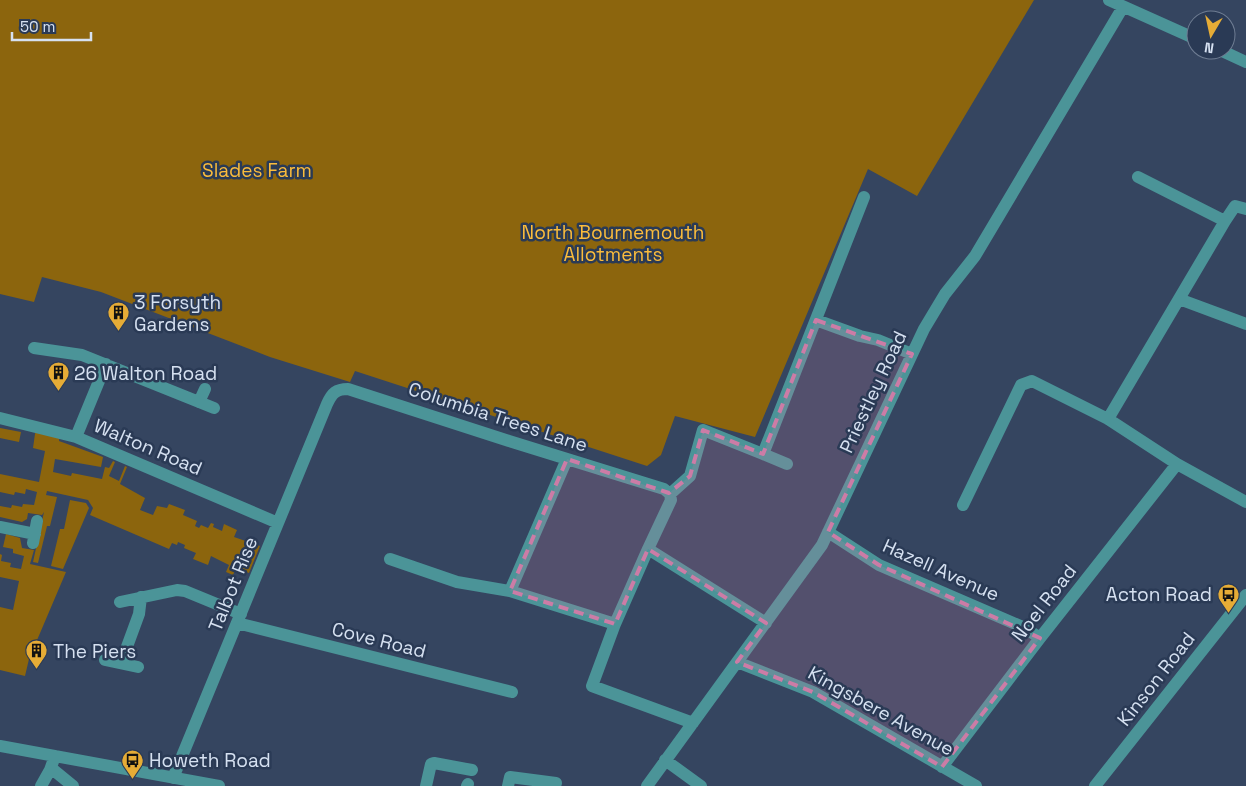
<svg xmlns="http://www.w3.org/2000/svg" width="1246" height="786" font-family="'Space Grotesk',sans-serif">
  <style>
    .green { fill: #8c650d }
    .lines { fill: none; stroke-linecap: round; stroke-linejoin: round }
    .minor { stroke: #4b9498; stroke-width: 12 }
    .marked { fill: #cc7ca6; fill-opacity: 0.2; stroke: #cc7ca6; stroke-width: 4; stroke-dasharray: 10 6; stroke-linejoin: round }
    .labels { text-anchor: middle; dominant-baseline: central; stroke-width: 5; stroke-linejoin: round; paint-order: stroke }
    .park-label { font-size: 19px; fill: #fbbc3c; stroke: #2a3a55 }
    .poi-label { font-size: 19px; fill: #d6e1f1; stroke: #2a3a55; text-anchor: start }
    .street-label { font-size: 19px; fill: #d6e1f1; stroke: #2a3a55 }
  </style>
  <rect width="100%" height="100%" fill="#354560"/>
  <path class="green" d="M 0,0 L 1034,0 L 917,196 L 868,169 L 755,437 L 675,416 L 661,455 L 647,466 L 355,371 L 350,382 L 270,357 L 101,292 L 42,277 L 34,302 L 0,294 Z
    M 36,427 L 60,432 L 59,441 L 103,457 L 101,467 L 55,459 L 53,472 L 71,476 L 72,473 L 102,479 L 105,467 L 109,468 L 113,461 L 115,462 L 109,476 L 119,481 L 125,466 L 127,467 L 120,484 L 145,498 L 140,510 L 153,515 L 157,506 L 167,508 L 169,504 L 185,510 L 183,515 L 197,521 L 195,526 L 199,528 L 201,525 L 208,528 L 211,523 L 214,524 L 213,527 L 222,531 L 224,524 L 237,530 L 234,537 L 260,546 L 249,573 L 236,568 L 233,575 L 226,572 L 229,565 L 211,556 L 208,565 L 193,559 L 196,553 L 184,548 L 185,545 L 178,542 L 177,545 L 172,543 L 169,549 L 90,515 L 93,508 L 88,500 L 47,491 L 46,495 L 57,497 L 50,526 L 47,526 L 38,563 L 33,562 L 44,512 L 42,515 L 28,513 L 27,519 L 22,522 L 0,517 L 0,506 L 11,508 L 12,505 L 22,507 L 23,504 L 34,505 L 37,492 L 26,489 L 25,494 L 15,492 L 14,495 L 0,492 L 0,474 L 39,482 L 45,451 L 33,448 Z
    M 0,428 L 21,432 L 19,442 L 0,438 Z
    M 70,500 L 86,503 L 89,508 L 63,569 L 51,566 L 60,529 L 64,529 Z
    M 6,534 L 20,538 L 22,548 L 34,550 L 30,564 L 66,572 L 29,659 L 25,676 L 0,670 L 0,607 L 13,610 L 19,581 L 0,577 L 0,554 L 2,555 L 1,561 L 11,563 L 10,567 L 21,569 L 24,556 L 13,553 L 13,549 L 3,547 Z"/>
  <g class="lines">
    <path class="minor" d="M 1109,0 L 1196,39
      M 1220,50 L 1246,62
      M 1138,177 L 1225,221
      M 1179,299 L 1246,324
      M 816,320 L 860,336 L 878,340 L 912,354
      M 34,348 L 82,355 L 214,408
      M 199,402 L 205,389
      M 0,418 L 76,437 L 278,523
      M 1108,419 L 1225,221 L 1235,206 L 1246,209
      M 76,437 L 106,364
      M 763,454 L 787,464
      M 567,459 L 510,591 L 615,624
      M 670,494 L 690,476 L 703,430 L 763,454 L 864,197
      M 963,505 L 1021,385 L 1032,381 L 1108,419 L 1177,464 L 1246,502
      M 0,527 L 35,534
      M 828,532 L 879,565 L 1025,628 L 1040,638
      M 33,543 L 37,521
      M 390,559 L 457,582 L 510,591
      M 120,602 L 177,590 L 185,591 L 241,614
      M 237,623 L 512,692
      M 105,660 L 138,667
      M 737,662 L 813,692 L 976,786
      M 121,663 L 139,614 L 141,597
      M 693,723 L 592,686 L 615,624 L 648,549 L 766,623
      M 0,746 L 219,786
      M 665,760 L 701,786
      M 942,767 L 1040,638 L 1177,464
      M 51,768 L 73,786
      M 173,778 L 327,404 C 332,393 336,389 348,389 L 509,441 L 664,489 L 670,494 L 671,500 L 648,549
      M 41,786 L 50,770 L 55,756
      M 426,786 L 431,764 L 434,763 L 472,770
      M 467,786 L 468,784
      M 508,786 L 510,777 L 556,783
      M 647,786 L 822,545 L 924,329 L 945,294 L 975,256 L 1123,7
      M 1095,786 L 1246,595"/>
  </g>
  <path class="marked" d="M 816,320 L 912,354 L 828,532 L 879,565 L 1040,638 L 942,767 L 813,692 L 737,662 L 766,623 L 648,549 L 615,624 L 510,591 L 567,459 L 669,493 L 690,476 L 703,430 L 763,454 Z"/>
  <defs>
    <symbol id="building-pin" viewBox="-11 -11 22 30"><path d="M0 17L-7.5 6A9.5 9.5 0 1 1 7.5 6Z" fill="#e6ac36" stroke="#2a3a55"/><path d="M-4-6H4V6H1V3H-1V6H-4ZM-2.5-4.3h1.7v1.8h-1.7ZM.8-4.3h1.7v1.8H.8ZM-2.5-1h1.7V.8h-1.7ZM.8-1h1.7V.8H.8Z" fill="#111"/></symbol>
    <symbol id="bus-pin" viewBox="-11 -11 22 30"><path d="M0 17L-7.5 6A9.5 9.5 0 1 1 7.5 6Z" fill="#e6ac36" stroke="#2a3a55"/><path d="M-5-6H5V4H4V6H2V4H-2V6H-4V4H-5ZM-3.5-4V0h7V-4ZM-3.5 1.2v1.5H-2V1.2ZM2 1.2v1.5H3.5V1.2Z" fill="#111"/></symbol>
  </defs>
  <g fill-rule="evenodd">
    <use href="#building-pin" x="106" y="300" width="25" height="34"/>
    <use href="#building-pin" x="46" y="360" width="25" height="34"/>
    <use href="#bus-pin" x="1216" y="582" width="25" height="34"/>
    <use href="#building-pin" x="24" y="638" width="25" height="34"/>
    <use href="#bus-pin" x="120" y="748" width="25" height="34"/>
  </g>
  <g class="labels">
    <g class="park-label">
      <text x="257" y="170">Slades Farm</text>
      <text x="613" y="232">North Bournemouth<tspan x="613" dy="22">Allotments</tspan></text>
    </g>
    <g class="poi-label">
      <text x="134" y="302">3 Forsyth<tspan x="134" dy="22">Gardens</tspan></text>
      <text x="74" y="373">26 Walton Road</text>
      <text x="1212" y="594" text-anchor="end">Acton Road</text>
      <text x="53" y="651">The Piers</text>
      <text x="149" y="760">Howeth Road</text>
    </g>
    <g class="street-label">
      <text transform="translate(873 392) rotate(-65)">Priestley Road</text>
      <text transform="translate(498 417) rotate(18)">Columbia Trees Lane</text>
      <text transform="translate(148 447) rotate(23)">Walton Road</text>
      <text transform="translate(941 570) rotate(24)">Hazell Avenue</text>
      <text transform="translate(233 584) rotate(-68)">Talbot Rise</text>
      <text transform="translate(1044 603) rotate(-52)">Noel Road</text>
      <text transform="translate(379 640) rotate(14)">Cove Road</text>
      <text transform="translate(1156 679) rotate(-52)">Kinson Road</text>
      <text transform="translate(881 711) rotate(29)">Kingsbere Avenue</text>
    </g>
  </g>
  <g transform="translate(1211 35) rotate(189)"><circle r="24" fill="#2a3a55" stroke="#6f7d93"/>
  <path d="M0-4L9 19L0 12L-9 19Z" fill="#e6ac36"/>
  <text y="-8" font-size="14" font-weight="bold" text-anchor="middle" fill="#d6e1f1">N</text>
  </g>
  <path d="M12 32v8h79v-8" fill="none" stroke="#d6e1f1" stroke-width="2.5"/>
  <text x="20" y="32" font-size="15" fill="#d6e1f1" stroke="#2a3a55" stroke-width="4" paint-order="stroke">50 m</text>
</svg>
